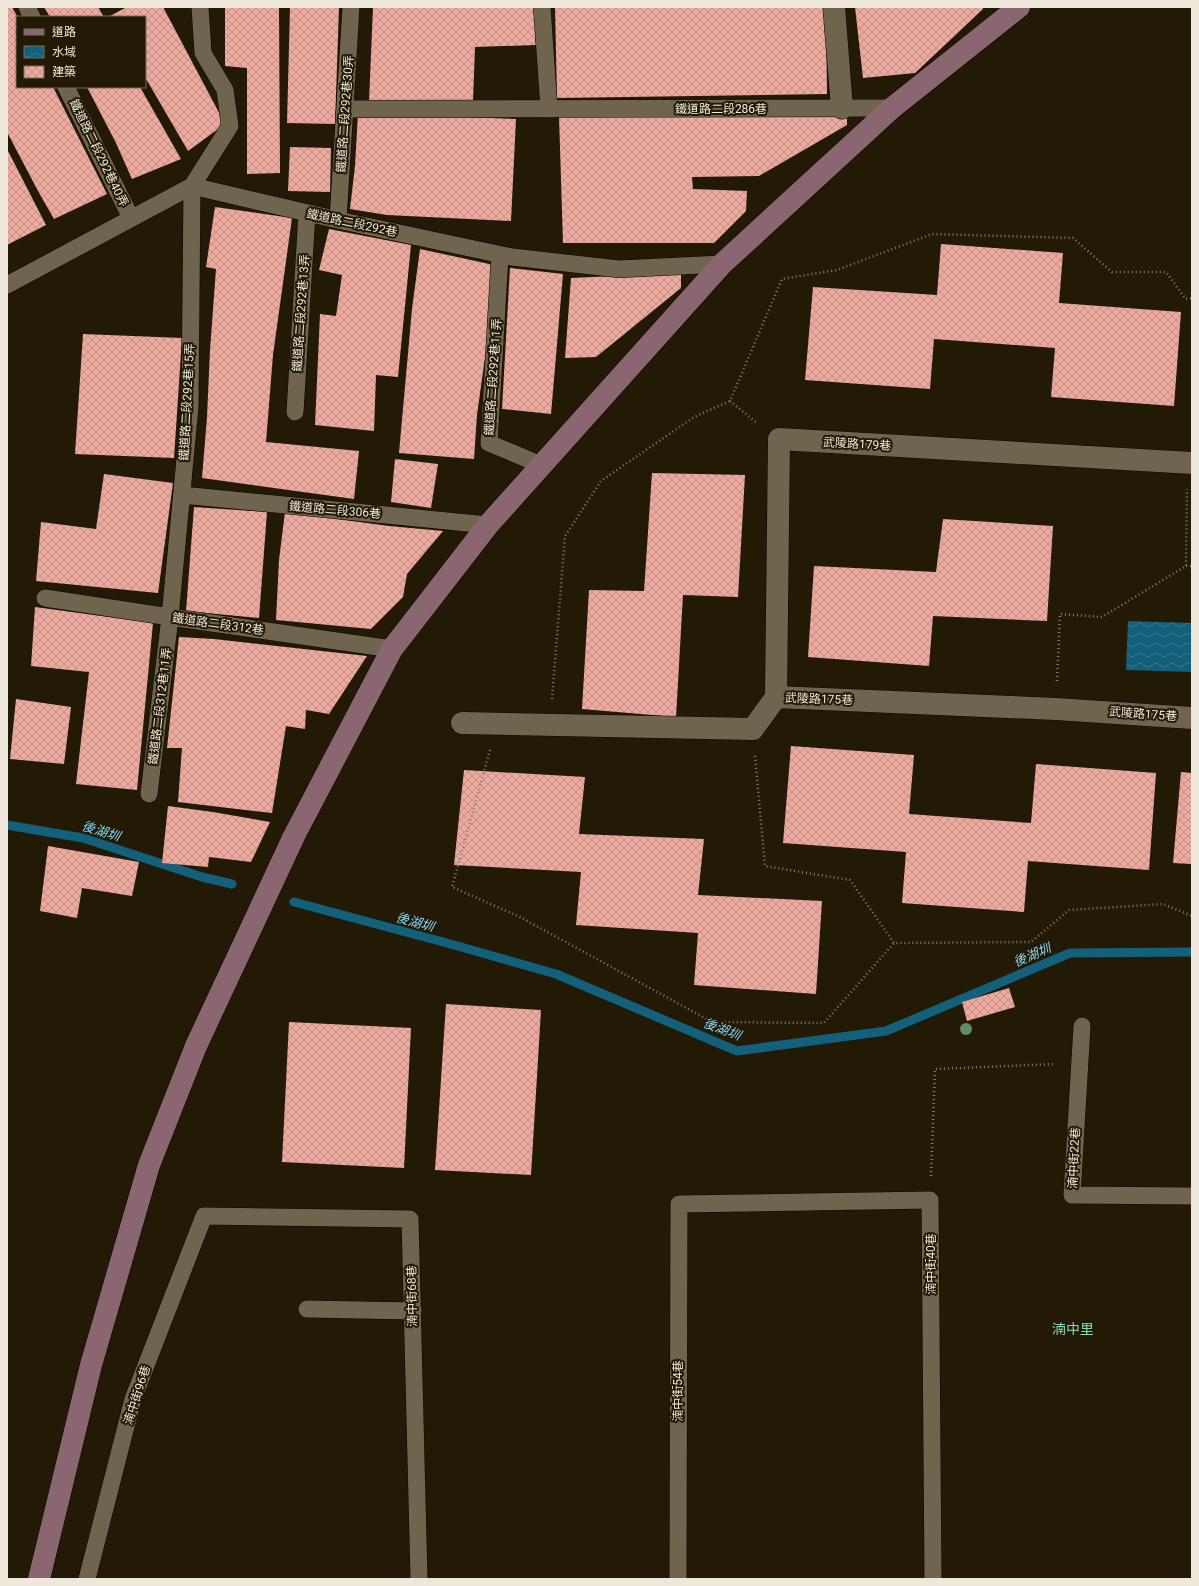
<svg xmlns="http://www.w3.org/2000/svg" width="1199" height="1586" font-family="Roboto,'Noto Sans TC',sans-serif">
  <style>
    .water { fill: url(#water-waves) }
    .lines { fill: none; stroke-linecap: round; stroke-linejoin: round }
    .stream { stroke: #12607a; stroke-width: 9 }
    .building { fill: url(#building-cross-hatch) }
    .lane-casing { stroke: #0c0500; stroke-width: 18 }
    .street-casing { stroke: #0c0500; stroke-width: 23 }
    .secondary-casing { stroke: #0c0500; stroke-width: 23 }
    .path { stroke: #857d6d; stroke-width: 2.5; stroke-dasharray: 1 3; stroke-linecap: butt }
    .lane { stroke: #6f644e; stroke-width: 17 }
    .street { stroke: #6f644e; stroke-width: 22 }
    .secondary { stroke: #8a6670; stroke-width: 22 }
    .tree { fill: #608c66 }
    .labels { text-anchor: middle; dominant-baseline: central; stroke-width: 4; stroke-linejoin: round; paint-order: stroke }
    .street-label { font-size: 12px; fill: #eee8db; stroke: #231a06 }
    .water-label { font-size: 13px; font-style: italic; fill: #86d5f5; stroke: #231a06 }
    .quarter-label { font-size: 14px; fill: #84dbb7; stroke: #231a06 }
  </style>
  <defs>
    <pattern id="water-waves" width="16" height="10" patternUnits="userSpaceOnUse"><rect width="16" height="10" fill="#12607a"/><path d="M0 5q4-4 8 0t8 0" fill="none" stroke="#35778c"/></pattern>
    <pattern id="building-cross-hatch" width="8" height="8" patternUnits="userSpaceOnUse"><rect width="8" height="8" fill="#eca99e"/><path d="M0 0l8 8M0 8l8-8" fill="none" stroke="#c39087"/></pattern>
  </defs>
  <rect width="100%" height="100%" fill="#231a06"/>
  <path class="water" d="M 1128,621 L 1192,623 L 1192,672 L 1126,670 Z"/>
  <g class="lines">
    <path class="stream" d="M 7,825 L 83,838 L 202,877 L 232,884
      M 294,902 L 447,943 L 556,974 L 737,1051 L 886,1031 L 1070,953 L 1192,952"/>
  </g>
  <path class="building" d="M 7,7 L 12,7 L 17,16 L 17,87 L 53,87 L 107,194 L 54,219 L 38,191 L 7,132 Z
    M 44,7 L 98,7 L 104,17 L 50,17 Z
    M 127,7 L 163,7 L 225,124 L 188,151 L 145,77 L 145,17 L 111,17 L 110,16 Z
    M 225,7 L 279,7 L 280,173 L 247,174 L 247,68 L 225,66 Z
    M 290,7 L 339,7 L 335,124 L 287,123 Z
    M 373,7 L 535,7 L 536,45 L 475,47 L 473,101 L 369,102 Z
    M 555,7 L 826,7 L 827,94 L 557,98 Z
    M 855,7 L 983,7 L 983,9 L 915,73 L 863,78 Z
    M 87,87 L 140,87 L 181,159 L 132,179 L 116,143 Z
    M 358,113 L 516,119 L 511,221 L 387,215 L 350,209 L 355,166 Z
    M 559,116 L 847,116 L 847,125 L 759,176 L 692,177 L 693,189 L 747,191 L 746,211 L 714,243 L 563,243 Z
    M 290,147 L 331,148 L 330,192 L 288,191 Z
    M 7,149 L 46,225 L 7,245 Z
    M 215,207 L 292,218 L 273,355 L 266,442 L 359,451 L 354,499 L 202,478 L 207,417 L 210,350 L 216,269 L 206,267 Z
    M 329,229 L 411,245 L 398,377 L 376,375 L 374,431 L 315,425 L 320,314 L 336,316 L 342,275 L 319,270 Z
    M 941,244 L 1063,253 L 1059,303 L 1181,312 L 1174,406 L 1051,397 L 1055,348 L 934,339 L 930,389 L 805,380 L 813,287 L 937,295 Z
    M 420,249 L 494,265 L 491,314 L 477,415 L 474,459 L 399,453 L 412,309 Z
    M 510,268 L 563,274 L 551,414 L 502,409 Z
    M 681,273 L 681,288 L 596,357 L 565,358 L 571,278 Z
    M 83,334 L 182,338 L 174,458 L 75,454 Z
    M 395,459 L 438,464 L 431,508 L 391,502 Z
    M 652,473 L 745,475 L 738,597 L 683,595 L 676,717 L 582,709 L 589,590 L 644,591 Z
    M 104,474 L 173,483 L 158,593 L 36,581 L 41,522 L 96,529 Z
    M 194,507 L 267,512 L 259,618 L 186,611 Z
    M 285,512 L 389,526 L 443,531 L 407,574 L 403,597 L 371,629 L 276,620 L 279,560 Z
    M 943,519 L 1053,526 L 1047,621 L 933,616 L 929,666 L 808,657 L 814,566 L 936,572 Z
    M 35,607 L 153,623 L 137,790 L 76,784 L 89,672 L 31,666 Z
    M 179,637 L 214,639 L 367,656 L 329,714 L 306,710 L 305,729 L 286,726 L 272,813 L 178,802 L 182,748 L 167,748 Z
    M 16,699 L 71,707 L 64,764 L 10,759 Z
    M 791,746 L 914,755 L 909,814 L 1031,823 L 1036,764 L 1156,773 L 1149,870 L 1028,861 L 1024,912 L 902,903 L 906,852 L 783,843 Z
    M 464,770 L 585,777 L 579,834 L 704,839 L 698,895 L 822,901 L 816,994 L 694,985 L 698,933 L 576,925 L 581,872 L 454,865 Z
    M 1181,772 L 1192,773 L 1192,864 L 1173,863 Z
    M 168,806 L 213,812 L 270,822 L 251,862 L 209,857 L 208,867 L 162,863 Z
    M 48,846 L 139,862 L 132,896 L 82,888 L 77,918 L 40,911 Z
    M 1009,988 L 1015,1007 L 967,1021 L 962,1002 Z
    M 446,1004 L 541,1010 L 531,1175 L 435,1170 Z
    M 289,1022 L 411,1028 L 404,1168 L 282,1162 Z"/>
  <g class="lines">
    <defs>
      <path id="lane" d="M 27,7 L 32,17
        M 542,7 L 549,109
        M 66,87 L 131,218
        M 345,109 L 892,108
        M 338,220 L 351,7
        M 500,255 L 489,443 L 541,465
        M 7,285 L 192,186 L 338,220 L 512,257 L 619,269 L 722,264
        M 295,412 L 307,213
        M 182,495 L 488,525
        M 45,598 L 170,617 L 392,649
        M 149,794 L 170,617 L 190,407 L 192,186 L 230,126 L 225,90 L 203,53 L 200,7
        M 1082,1026 L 1072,1195 L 1192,1196
        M 307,1309 L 413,1311
        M 87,1579 L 133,1399 L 204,1216 L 410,1219 L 419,1579
        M 678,1579 L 679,1204 L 930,1200 L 933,1579"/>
      <path id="street" d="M 834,7 L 842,108
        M 776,697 L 779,439 L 1192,463
        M 462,723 L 753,729 L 776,697 L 1056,709 L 1192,718"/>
      <path id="secondary" d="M 39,1579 L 91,1365 L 149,1165 L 196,1046 L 294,836 L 392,649 L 488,525 L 722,264 L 892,108 L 1019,7"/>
    </defs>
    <use href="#lane" class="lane-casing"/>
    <use href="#street" class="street-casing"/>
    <use href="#secondary" class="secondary-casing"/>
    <path class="path" d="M 730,401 L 757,423
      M 1186,566 L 1192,566
      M 1057,681 L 1060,614 L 1102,617 L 1186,566 L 1187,489
      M 552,699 L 565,536 L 601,481 L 694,417 L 730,401 L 782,279 L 837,270 L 932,234 L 1073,238 L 1112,272 L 1166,272 L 1186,299 L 1192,298
      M 490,750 L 452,887 L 520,917 L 712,1022 L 824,1023 L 894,943 L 1031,942 L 1069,910 L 1163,904 L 1192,916
      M 755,756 L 765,866 L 850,880 L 894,943
      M 931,1176 L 935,1069 L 1055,1064"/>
    <use href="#lane" class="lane"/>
    <use href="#street" class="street"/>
    <use href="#secondary" class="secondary"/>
  </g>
  <circle class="tree" cx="966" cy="1029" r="6"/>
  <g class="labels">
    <g class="street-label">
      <text x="721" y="109">鐵道路二段286巷</text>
      <text transform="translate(345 114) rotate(-86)">鐵道路二段292巷30弄</text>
      <text transform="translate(99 153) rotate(64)">鐵道路二段292巷40弄</text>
      <text transform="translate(352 223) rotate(12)">鐵道路二段292巷</text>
      <text transform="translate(301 313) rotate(-86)">鐵道路二段292巷13弄</text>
      <text transform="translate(493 377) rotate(-86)">鐵道路二段292巷11弄</text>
      <text transform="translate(187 402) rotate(-87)">鐵道路二段292巷15弄</text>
      <text transform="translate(857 444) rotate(3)">武陵路179巷</text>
      <text transform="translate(335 510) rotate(5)">鐵道路二段306巷</text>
      <text transform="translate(218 624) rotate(8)">鐵道路二段312巷</text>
      <text transform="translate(819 699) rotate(2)">武陵路175巷</text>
      <text transform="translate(160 706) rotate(-83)">鐵道路二段312巷11弄</text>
      <text transform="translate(1143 714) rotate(4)">武陵路175巷</text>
      <text transform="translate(1074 1158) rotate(-87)">湳中街22巷</text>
      <text transform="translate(931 1264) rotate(-90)">湳中街40巷</text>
      <text transform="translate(412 1296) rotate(-91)">湳中街68巷</text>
      <text transform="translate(678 1391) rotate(-90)">湳中街54巷</text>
      <text transform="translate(137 1395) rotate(-72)">湳中街96巷</text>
    </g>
    <g class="water-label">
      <text transform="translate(101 831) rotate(17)">後湖圳</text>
      <text transform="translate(415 922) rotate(15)">後湖圳</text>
      <text transform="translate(1032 955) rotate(-23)">後湖圳</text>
      <text transform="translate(722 1029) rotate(21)">後湖圳</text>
    </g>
    <g class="quarter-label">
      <text x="1073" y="1329">湳中里</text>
    </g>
  </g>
  <rect width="1199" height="1586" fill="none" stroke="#eee8db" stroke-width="16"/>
  <rect x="16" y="16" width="130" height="72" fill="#231a06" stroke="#746c5b"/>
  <rect x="24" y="29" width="20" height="6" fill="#8a6670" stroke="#746c5b"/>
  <text x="52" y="36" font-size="12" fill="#eee8db">道路</text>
  <rect x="24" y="46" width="20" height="12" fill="url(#water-waves)" stroke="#746c5b"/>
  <text x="52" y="56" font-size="12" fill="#eee8db">水域</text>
  <rect x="24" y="66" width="20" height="12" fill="url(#building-cross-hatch)" stroke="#746c5b"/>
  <text x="52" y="76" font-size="12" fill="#eee8db">建築</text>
</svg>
